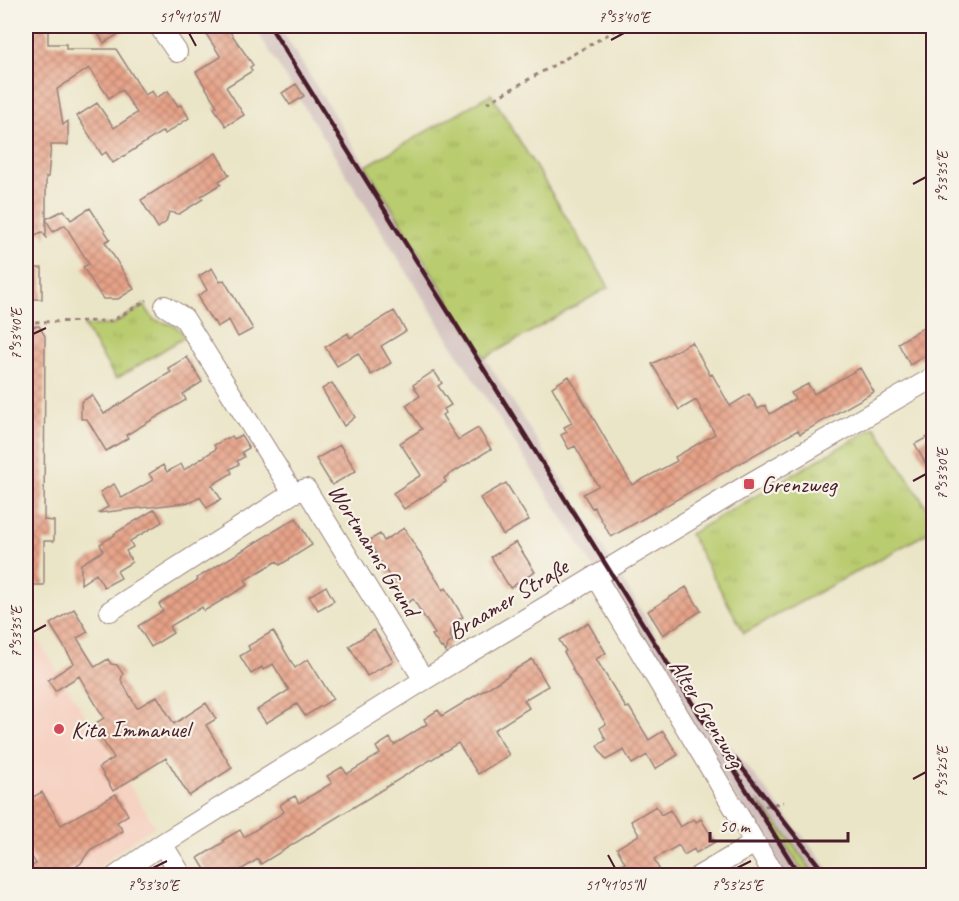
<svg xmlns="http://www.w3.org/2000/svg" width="959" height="901" font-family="Caveat,sans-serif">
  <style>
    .built { fill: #f6d2c3 }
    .industrial { fill: #d1bfbd }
    .grass { fill: url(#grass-tufts); stroke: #82764d; stroke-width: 1.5 }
    .building { fill: url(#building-cross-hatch) }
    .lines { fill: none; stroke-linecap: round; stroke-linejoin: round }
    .minor-casing { stroke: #9a827a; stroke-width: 22 }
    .path { stroke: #9a827a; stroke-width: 3; stroke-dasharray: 4.5 4.5; stroke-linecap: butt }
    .minor { stroke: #fff; stroke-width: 20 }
    .rail { stroke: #4a1f2b; stroke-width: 4.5 }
    .ticks { fill: none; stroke: #4a1f2b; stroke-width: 2 }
    .poi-dot { fill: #d1495b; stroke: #f7f3e8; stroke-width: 2 }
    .labels { text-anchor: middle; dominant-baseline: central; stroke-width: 4.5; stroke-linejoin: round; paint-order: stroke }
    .poi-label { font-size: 24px; fill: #4a1f2b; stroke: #f7f3e8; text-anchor: start }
    .street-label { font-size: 24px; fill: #4a1f2b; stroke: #f7f3e8 }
    .neatline { fill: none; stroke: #4a1f2b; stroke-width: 2 }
    .ticks-label { font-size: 15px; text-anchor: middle; fill: #4a1f2b }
  </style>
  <defs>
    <pattern id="grass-tufts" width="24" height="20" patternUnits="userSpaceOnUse" patternTransform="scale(1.5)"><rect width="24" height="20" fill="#b9cc6f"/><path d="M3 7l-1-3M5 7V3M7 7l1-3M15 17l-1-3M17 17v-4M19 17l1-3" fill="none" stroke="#a1af60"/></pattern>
    <pattern id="building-cross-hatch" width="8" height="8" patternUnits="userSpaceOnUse" patternTransform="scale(1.5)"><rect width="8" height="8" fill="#e6a287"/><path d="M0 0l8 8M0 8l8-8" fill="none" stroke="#bc836f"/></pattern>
  </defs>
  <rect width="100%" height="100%" fill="#f7f3e8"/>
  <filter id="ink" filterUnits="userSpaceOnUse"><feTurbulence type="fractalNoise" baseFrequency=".0167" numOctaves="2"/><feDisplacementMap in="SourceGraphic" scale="12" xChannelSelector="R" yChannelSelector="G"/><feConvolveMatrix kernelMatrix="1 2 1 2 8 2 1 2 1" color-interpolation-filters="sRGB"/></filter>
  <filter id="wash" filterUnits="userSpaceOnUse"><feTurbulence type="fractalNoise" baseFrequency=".008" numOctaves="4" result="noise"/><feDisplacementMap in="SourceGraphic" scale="24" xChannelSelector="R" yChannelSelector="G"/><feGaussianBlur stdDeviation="1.35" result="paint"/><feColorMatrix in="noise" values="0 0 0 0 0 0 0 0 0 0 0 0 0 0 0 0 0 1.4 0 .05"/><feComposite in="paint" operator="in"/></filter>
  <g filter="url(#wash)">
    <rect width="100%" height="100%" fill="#ebe5c8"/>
    <path class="built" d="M 26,621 L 155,826 L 124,847 L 88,875 L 26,875 Z"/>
    <path class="industrial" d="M 254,26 L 279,26 L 485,358 L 586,519 L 697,704 L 798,830 L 833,875 L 815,875 L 791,841 L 762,806 L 805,875 L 783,875 L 564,520 L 464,364 Z"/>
    <path class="grass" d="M 491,94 L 609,287 L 485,358 L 366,166 Z
      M 144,305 L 154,320 C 169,324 176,323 185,337 L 116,379 L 84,326 L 112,325 Z
      M 875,427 L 933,517 L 933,530 L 744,633 L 690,534 Z
      M 758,801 L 791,841 L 815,875 L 805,875 Z"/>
    <g id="blocks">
      <path class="building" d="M 26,26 L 48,26 L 48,44 L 66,44 L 66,49 L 116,49 L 145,95 L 152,91 L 156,98 L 168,91 L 178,106 L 181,105 L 189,118 L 165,134 L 163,131 L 113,163 L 106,152 L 102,155 L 77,116 L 97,103 L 114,128 L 137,113 L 122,90 L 109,98 L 89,68 L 57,89 L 63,125 L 68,121 L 68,145 L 51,145 L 48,177 L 46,177 L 46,219 L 64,210 L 71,220 L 90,208 L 110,239 L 105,242 L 134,289 L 118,299 L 103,299 L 83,267 L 89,264 L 65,225 L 53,232 L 46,219 L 46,237 L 42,232 L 26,239 Z
        M 93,26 L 132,26 L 104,43 Z
        M 201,26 L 226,26 L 253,65 L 250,67 L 252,71 L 226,87 L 244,115 L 226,126 L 214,108 L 217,106 L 196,72 L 221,57 Z
        M 296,84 L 304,96 L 290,105 L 282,93 Z
        M 216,153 L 229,175 L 219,181 L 221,184 L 201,196 L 203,199 L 179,214 L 169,212 L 166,222 L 158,228 L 141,200 Z
        M 26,268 L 42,268 L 42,299 L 26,299 Z
        M 212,268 L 220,282 L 224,280 L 253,329 L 238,337 L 229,320 L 217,327 L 214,321 L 213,322 L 200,302 L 201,301 L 198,296 L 207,290 L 199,276 Z
        M 394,311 L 406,331 L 381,346 L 391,363 L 371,375 L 358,353 L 337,366 L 325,347 L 348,333 L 350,338 Z
        M 39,326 L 45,336 L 44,520 L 54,521 L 54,541 L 44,541 L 44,585 L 26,585 L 26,543 L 28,543 L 28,512 L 26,512 L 26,476 L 27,476 L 28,441 L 26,441 L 26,404 L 28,404 L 28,376 L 26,376 L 26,340 L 28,340 L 28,327 Z
        M 924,327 L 933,343 L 933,351 L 910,365 L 898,343 Z
        M 692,342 L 710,375 L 712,374 L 730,406 L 749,394 L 758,409 L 765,405 L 770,414 L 795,399 L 791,393 L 808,384 L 814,394 L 860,368 L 874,392 L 800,434 L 798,430 L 611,537 L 594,507 L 592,508 L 583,494 L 598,486 L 575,446 L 569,449 L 561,435 L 567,432 L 564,427 L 572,423 L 552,387 L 569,376 L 632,485 L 677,461 L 675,457 L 715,434 L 696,400 L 679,410 L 652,364 Z
        M 187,357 L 202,382 L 183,394 L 186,400 L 126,435 L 128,438 L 106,451 L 87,419 L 81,419 L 81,402 L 92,395 L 104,414 L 171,372 L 168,368 Z
        M 434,371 L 442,383 L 438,386 L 451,405 L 444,409 L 446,413 L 442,415 L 458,440 L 478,428 L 491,449 L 444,478 L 446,482 L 404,509 L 393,493 L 421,475 L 400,443 L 422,429 L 406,405 L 420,396 L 413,385 Z
        M 332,383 L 355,417 L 344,426 L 322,389 Z
        M 933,434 L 933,477 L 915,444 Z
        M 241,435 L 249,448 L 242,452 L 244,457 L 237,461 L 239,464 L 230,469 L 232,473 L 212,485 L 221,499 L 207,508 L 200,497 L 192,502 L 98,513 L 108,507 L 100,492 L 114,484 L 122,498 L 153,480 L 149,474 L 163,465 L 167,472 L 181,464 L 184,470 L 216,449 L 214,445 L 232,436 L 234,439 Z
        M 340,445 L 356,471 L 332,485 L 316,459 Z
        M 506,483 L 529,520 L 503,535 L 480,498 Z
        M 155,509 L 162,522 L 130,541 L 133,547 L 126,551 L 132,562 L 117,571 L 121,578 L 104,587 L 96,574 L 81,584 L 81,564 L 103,551 L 100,544 L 115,535 L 114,534 Z
        M 296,518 L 312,545 L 280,565 L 277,561 L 245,580 L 248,585 L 241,589 L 204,611 L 202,607 L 169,627 L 173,633 L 151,647 L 138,626 L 163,611 L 159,604 L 198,580 L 197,578 Z
        M 404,528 L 443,590 L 446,588 L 463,617 L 453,623 L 450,636 L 453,641 L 448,644 L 446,652 L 442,647 L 441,648 L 432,635 L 435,634 L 413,599 L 406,604 L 368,541 L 380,534 L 384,541 Z
        M 516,542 L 535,572 L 510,588 L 491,557 Z
        M 326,586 L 334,601 L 318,610 L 309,596 Z
        M 686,587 L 701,611 L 663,635 L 648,611 Z
        M 74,609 L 88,632 L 77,638 L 95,667 L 108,659 L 111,664 L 117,665 L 123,674 L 121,680 L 137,708 L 157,696 L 174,724 L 206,703 L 216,719 L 206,725 L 232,768 L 189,796 L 166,758 L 113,791 L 99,767 L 114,758 L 93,725 L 104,718 L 79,676 L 55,691 L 48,680 L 74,663 L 50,624 Z
        M 588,623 L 606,653 L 596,659 L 626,708 L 629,707 L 649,740 L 663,731 L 678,755 L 655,769 L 647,755 L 632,764 L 624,750 L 606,760 L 597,746 L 606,740 L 600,728 L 606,724 L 572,669 L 573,668 L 564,652 L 566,651 L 559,640 Z
        M 374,630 L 393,661 L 367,676 L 349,646 Z
        M 273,631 L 295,668 L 308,659 L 333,699 L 305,716 L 297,704 L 266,723 L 257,710 L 289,690 L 273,664 L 263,670 L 262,667 L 251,674 L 240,656 L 250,650 L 248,646 Z
        M 532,659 L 548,686 L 524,700 L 529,708 L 494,730 L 509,755 L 478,774 L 458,743 L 261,864 L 258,859 L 239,871 L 238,876 L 209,876 L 198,858 L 224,842 L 223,840 L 240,830 L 244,837 L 284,812 L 280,805 L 287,800 L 295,796 L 299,803 L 332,783 L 327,776 L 342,767 L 347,774 L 380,754 L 376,747 L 390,738 L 394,745 L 427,724 L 424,719 L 438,710 L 442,716 L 509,675 L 508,674 Z
        M 42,792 L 61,825 L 116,794 L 128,815 L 117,822 L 123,831 L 90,850 L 81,863 L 74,868 L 56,876 L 26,876 L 26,869 L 36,864 L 26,846 L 26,801 Z
        M 656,806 L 661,815 L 670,810 L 680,827 L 694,819 L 696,822 L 701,819 L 715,842 L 696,853 L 694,849 L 684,855 L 679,845 L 654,859 L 659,869 L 647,876 L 600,876 L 625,863 L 617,848 L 639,835 L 631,821 Z"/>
    </g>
  </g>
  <g filter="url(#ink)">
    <use href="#blocks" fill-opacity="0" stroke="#9a827a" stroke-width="1.5"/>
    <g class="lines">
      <defs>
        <path id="minor" d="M 159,26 L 177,52
          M 165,306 L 184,318 L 293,493 L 306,489 L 424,680
          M 595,576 L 775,876
          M 110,611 L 293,493
          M 162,844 L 182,876
          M 116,876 L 162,844 L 424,680 L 749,484 L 934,377
          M 699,876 L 755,843"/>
      </defs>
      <use href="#minor" class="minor-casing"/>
      <path class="path" d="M 487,103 L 623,26
        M 26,322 L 112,321 L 147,300
        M 756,808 L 784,802"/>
      <use href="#minor" class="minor"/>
      <path class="rail" d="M 270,26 L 800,876
        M 735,759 L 827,876"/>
    </g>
  </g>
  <path class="ticks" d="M 189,33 L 196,46M 611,40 L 624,33M 913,184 L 926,177M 33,334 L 46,328M 913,481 L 926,474M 33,632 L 46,625M 913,779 L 926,772M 608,855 L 615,868M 153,868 L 167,861M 737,868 L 751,861"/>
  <g class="poi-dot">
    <rect x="743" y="478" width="12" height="12" rx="3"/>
    <circle cx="59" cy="729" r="6"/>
  </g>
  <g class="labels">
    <g class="poi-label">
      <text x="761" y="484">Grenzweg</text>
      <text x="71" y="729">Kita Immanuel</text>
    </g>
    <g class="street-label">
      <text transform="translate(374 550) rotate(58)">Wortmanns Grund</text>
      <text transform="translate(508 599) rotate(-31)">Braamer Straße</text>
      <text transform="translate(707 713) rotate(59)">Alter Grenzweg</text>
    </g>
  </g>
  <rect width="959" height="901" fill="none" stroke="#f7f3e8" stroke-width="66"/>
  <path d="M710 832v9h138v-9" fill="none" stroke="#4a1f2b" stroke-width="3"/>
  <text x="719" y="832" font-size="18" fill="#4a1f2b" stroke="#f7f3e8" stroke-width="4.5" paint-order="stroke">50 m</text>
  <rect x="33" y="33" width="893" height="835" class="neatline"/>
  <g class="ticks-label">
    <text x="189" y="22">51°41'05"N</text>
    <text x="624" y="22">7°53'40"E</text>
    <text transform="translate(942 177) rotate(-90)" y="5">7°53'35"E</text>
    <text transform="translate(16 334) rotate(-90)" y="5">7°53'40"E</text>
    <text transform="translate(942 474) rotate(-90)" y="5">7°53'30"E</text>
    <text transform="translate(16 632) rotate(-90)" y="5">7°53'35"E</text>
    <text transform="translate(942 772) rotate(-90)" y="5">7°53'25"E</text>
    <text x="153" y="890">7°53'30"E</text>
    <text x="615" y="890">51°41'05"N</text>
    <text x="737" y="890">7°53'25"E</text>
  </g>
</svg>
